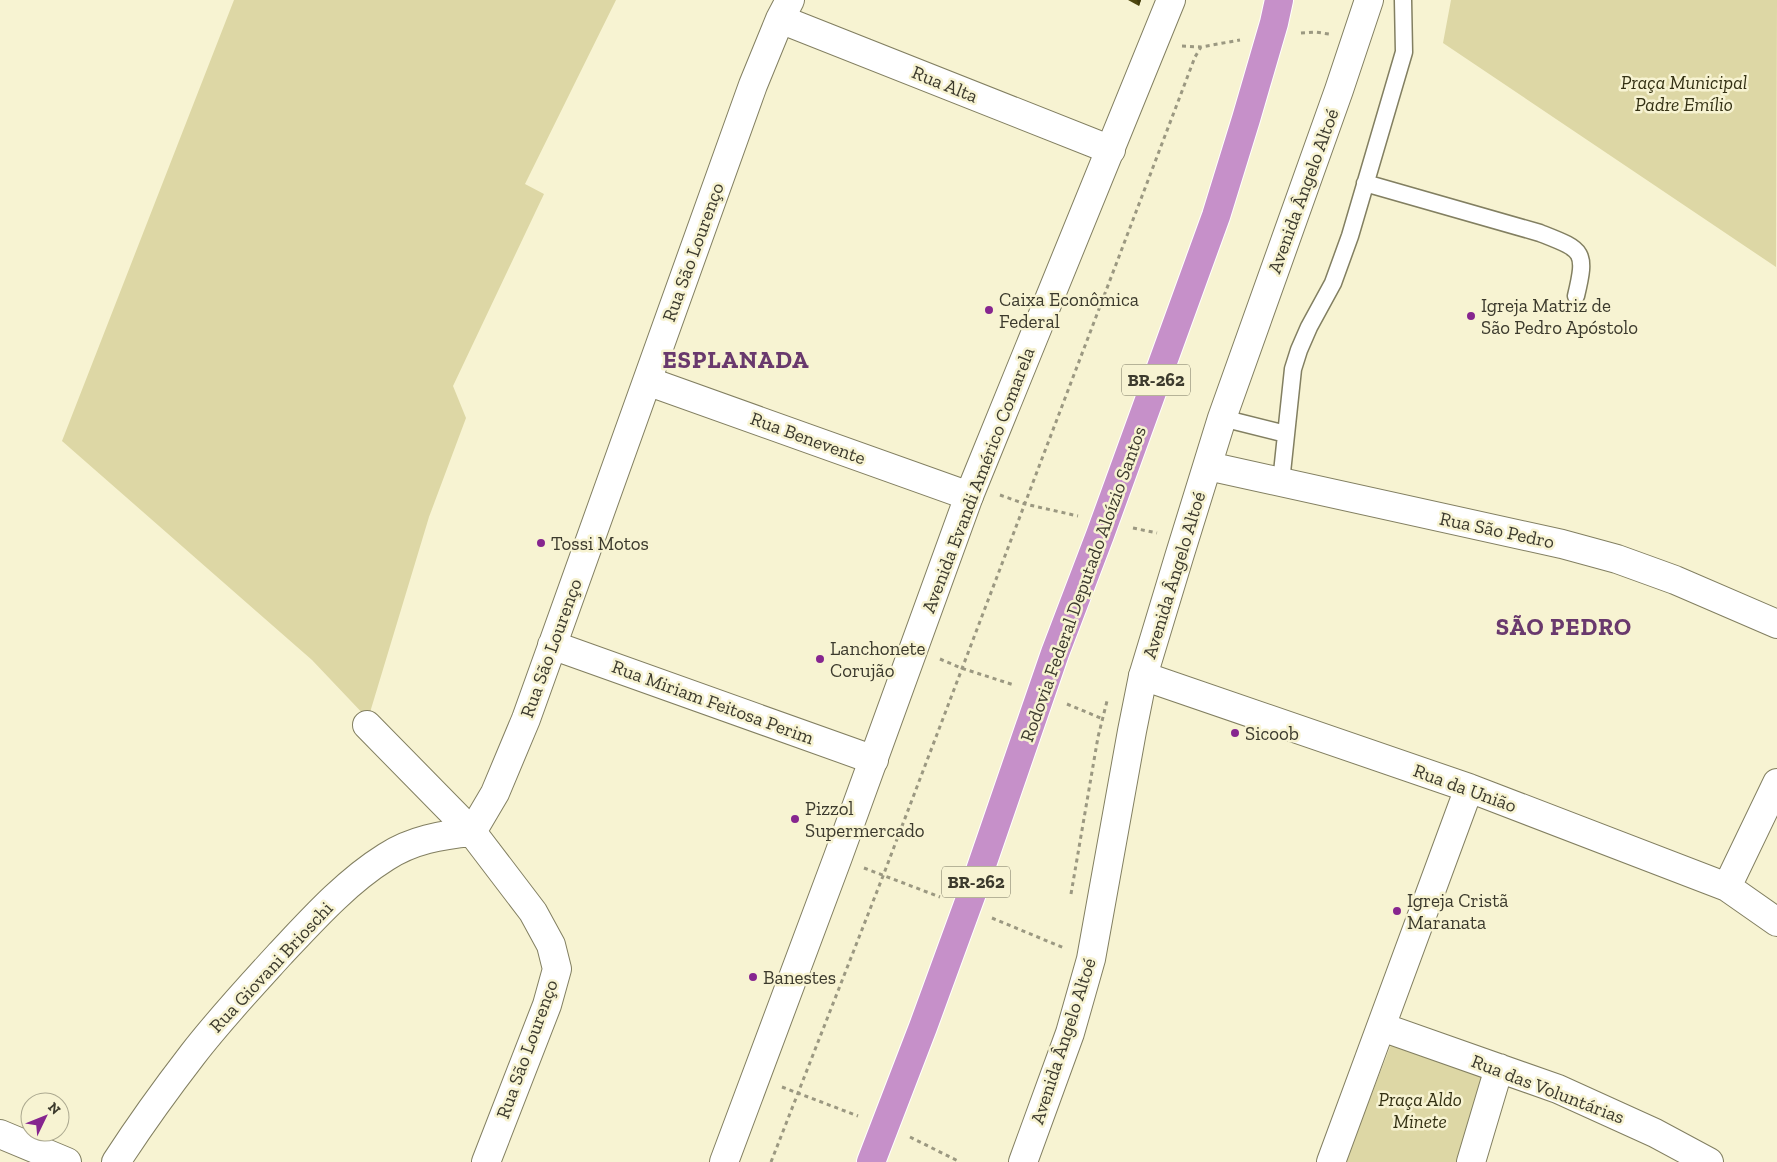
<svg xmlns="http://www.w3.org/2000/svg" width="1777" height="1162" font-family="'Zilla Slab',serif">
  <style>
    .green { fill: #ddd7a5 }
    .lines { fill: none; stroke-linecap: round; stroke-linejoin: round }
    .lane-casing { stroke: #827f61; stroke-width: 19 }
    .street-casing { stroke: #827f61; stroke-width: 30 }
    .secondary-casing { stroke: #827f61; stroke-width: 30 }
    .highway-casing { stroke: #fff; stroke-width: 30 }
    .path { stroke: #9b9881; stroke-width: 3; stroke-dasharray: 4 4; stroke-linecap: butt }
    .lane { stroke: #fff; stroke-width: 16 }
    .street { stroke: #fff; stroke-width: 28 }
    .secondary { stroke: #fff; stroke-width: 28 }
    .highway { stroke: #c690c9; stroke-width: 28 }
    .wall { fill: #4e470f }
    .shaded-wall { fill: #403a0c }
    .poi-dot { fill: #86258f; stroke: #f7f3d2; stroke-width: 2 }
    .labels { text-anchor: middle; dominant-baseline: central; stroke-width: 5; stroke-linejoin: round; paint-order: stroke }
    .shield { fill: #f7f3d2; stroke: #74725e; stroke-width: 1 }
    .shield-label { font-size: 18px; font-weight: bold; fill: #3c3a2d }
    .park-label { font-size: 19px; font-style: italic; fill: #343114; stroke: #f7f3d2 }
    .street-label { font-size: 19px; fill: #3c3a2d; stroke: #f7f3d2 }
    .poi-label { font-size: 19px; fill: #3c3a2d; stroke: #f7f3d2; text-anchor: start }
    .district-label { font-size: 24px; font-weight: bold; letter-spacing: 1px; fill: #69396d; stroke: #f7f3d2 }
  </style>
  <rect width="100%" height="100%" fill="#f7f3d2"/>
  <path class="green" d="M 234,0 L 616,0 L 525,184 L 544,194 L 453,386 L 466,418 L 429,517 L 368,719 L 312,660 L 62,441 Z
    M 1451,0 L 1777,0 L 1776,267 L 1443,43 Z
    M 1394,1037 L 1486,1071 L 1458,1162 L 1345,1162 Z"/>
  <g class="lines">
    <defs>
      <path id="lane" d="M 1365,183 L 1540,233 C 1583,250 1587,250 1576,296
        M 1222,418 L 1286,434
        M 1281,482 L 1293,369 L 1299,350 L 1309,327 L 1333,283 L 1350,236 L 1404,52 L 1403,0"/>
      <path id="street" d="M 780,19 L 1111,150
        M 647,381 L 969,496
        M 1208,466 L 1562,544 L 1617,559 L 1675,580 L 1777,624
        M 552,645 L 874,760
        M 1143,676 L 1469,788 L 1727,887 L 1777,922
        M 367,725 L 472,832 L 533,912 L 551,945 L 557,969 L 547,1005 L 486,1162
        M 472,832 L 495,793 L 526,719 L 753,85 L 780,19 L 790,0
        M 1727,887 L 1777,783
        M 1382,1027 L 1558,1089 L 1655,1133 L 1709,1162
        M 0,1134 L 67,1162
        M 116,1162 C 140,1125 166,1089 193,1054 C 220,1019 250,987 280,954 C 312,920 346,882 386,857 C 412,840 441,835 472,832
        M 1331,1162 L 1469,788
        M 1471,1162 L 1499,1068"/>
      <path id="secondary" d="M 724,1162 L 838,857 L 969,496 L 1171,0
        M 1023,1162 L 1070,1033 L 1091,959 L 1132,731 L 1143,676 L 1179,557 L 1222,418 L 1339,90 L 1369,0"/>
      <path id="highway" d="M 871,1162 L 923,1027 L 975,885 L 1055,653 L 1100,535 L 1216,216 L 1246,119 L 1274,23 L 1279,0"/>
    </defs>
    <use href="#lane" class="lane-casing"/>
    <use href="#street" class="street-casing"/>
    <use href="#secondary" class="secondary-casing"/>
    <use href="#highway" class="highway-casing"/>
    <path class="path" d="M 1301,33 L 1315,32 L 1329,34
      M 1182,46 L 1201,47
      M 1000,495 L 1025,504 L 1078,516
      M 1133,528 L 1157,533
      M 940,659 L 961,668 L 1014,685
      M 1067,704 L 1103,719
      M 864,868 L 940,897
      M 1071,894 L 1098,737 L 1107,701
      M 992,918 L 1064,948
      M 782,1087 L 858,1116
      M 910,1137 L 960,1162
      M 771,1162 L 883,876 L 1195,57 L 1201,47 L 1240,40"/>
    <use href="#lane" class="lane"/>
    <use href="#street" class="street"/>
    <use href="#secondary" class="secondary"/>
    <use href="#highway" class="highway"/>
  </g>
  <path class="wall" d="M 1128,0 L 1141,0 L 1139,6 Z"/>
  <path class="shaded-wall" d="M 1137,0 L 1141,0 L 1139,6 Z"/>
  <g class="poi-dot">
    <circle cx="989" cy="310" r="5"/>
    <circle cx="1471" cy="316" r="5"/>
    <circle cx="541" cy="543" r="5"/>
    <circle cx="820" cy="659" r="5"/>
    <circle cx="1235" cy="733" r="5"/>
    <circle cx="795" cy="819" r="5"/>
    <circle cx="1397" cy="911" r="5"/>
    <circle cx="753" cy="977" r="5"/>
  </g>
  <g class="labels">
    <g class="shield">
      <rect x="1122" y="364.5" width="68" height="31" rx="4"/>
      <rect x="942" y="866.5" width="68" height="31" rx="4"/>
    </g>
    <g class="shield-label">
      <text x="1156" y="380">BR-262</text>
      <text x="976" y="882">BR-262</text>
    </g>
    <g class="park-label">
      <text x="1684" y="82">Praça Municipal<tspan x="1684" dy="22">Padre Emílio</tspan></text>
      <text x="1420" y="1099">Praça Aldo<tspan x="1420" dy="22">Minete</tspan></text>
    </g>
    <g class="street-label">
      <text transform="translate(945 84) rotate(22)">Rua Alta</text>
      <text transform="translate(1303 191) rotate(-70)">Avenida Ângelo Altoé</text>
      <text transform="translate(693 252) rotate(-70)">Rua São Lourenço</text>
      <text transform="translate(808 438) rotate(20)">Rua Benevente</text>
      <text transform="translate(978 480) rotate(-69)">Avenida Evandi Américo Comarela</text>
      <text transform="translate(1497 530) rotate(12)">Rua São Pedro</text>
      <text transform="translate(1174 575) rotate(-73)">Avenida Ângelo Altoé</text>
      <text transform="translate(1083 584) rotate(-70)">Rodovia Federal Deputado Aloízio Santos</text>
      <text transform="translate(551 648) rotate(-70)">Rua São Lourenço</text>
      <text transform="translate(713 702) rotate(20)">Rua Miriam Feitosa Perim</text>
      <text transform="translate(1465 788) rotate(20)">Rua da União</text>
      <text transform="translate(271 967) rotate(-47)">Rua Giovani Brioschi</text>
      <text transform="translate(1063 1041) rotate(-72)">Avenida Ângelo Altoé</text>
      <text transform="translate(527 1049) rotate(-70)">Rua São Lourenço</text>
      <text transform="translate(1548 1089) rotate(21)">Rua das Voluntárias</text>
    </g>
    <g class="poi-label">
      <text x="999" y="299">Caixa Econômica<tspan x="999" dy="22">Federal</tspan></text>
      <text x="1481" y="305">Igreja Matriz de<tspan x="1481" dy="22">São Pedro Apóstolo</tspan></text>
      <text x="551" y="543">Tossi Motos</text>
      <text x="830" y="648">Lanchonete<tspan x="830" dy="22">Corujão</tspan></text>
      <text x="1245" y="733">Sicoob</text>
      <text x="805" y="808">Pizzol<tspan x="805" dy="22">Supermercado</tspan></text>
      <text x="1407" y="900">Igreja Cristã<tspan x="1407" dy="22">Maranata</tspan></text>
      <text x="763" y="977">Banestes</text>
    </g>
    <g class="district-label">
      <text x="736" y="359">ESPLANADA</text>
      <text x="1564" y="626">SÃO PEDRO</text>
    </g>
  </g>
  <g transform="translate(45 1117) rotate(47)"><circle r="24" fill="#f7f3d2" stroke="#aca990"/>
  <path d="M0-4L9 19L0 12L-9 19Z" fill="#86258f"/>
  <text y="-8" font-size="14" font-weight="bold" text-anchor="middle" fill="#3c3a2d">N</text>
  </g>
</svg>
